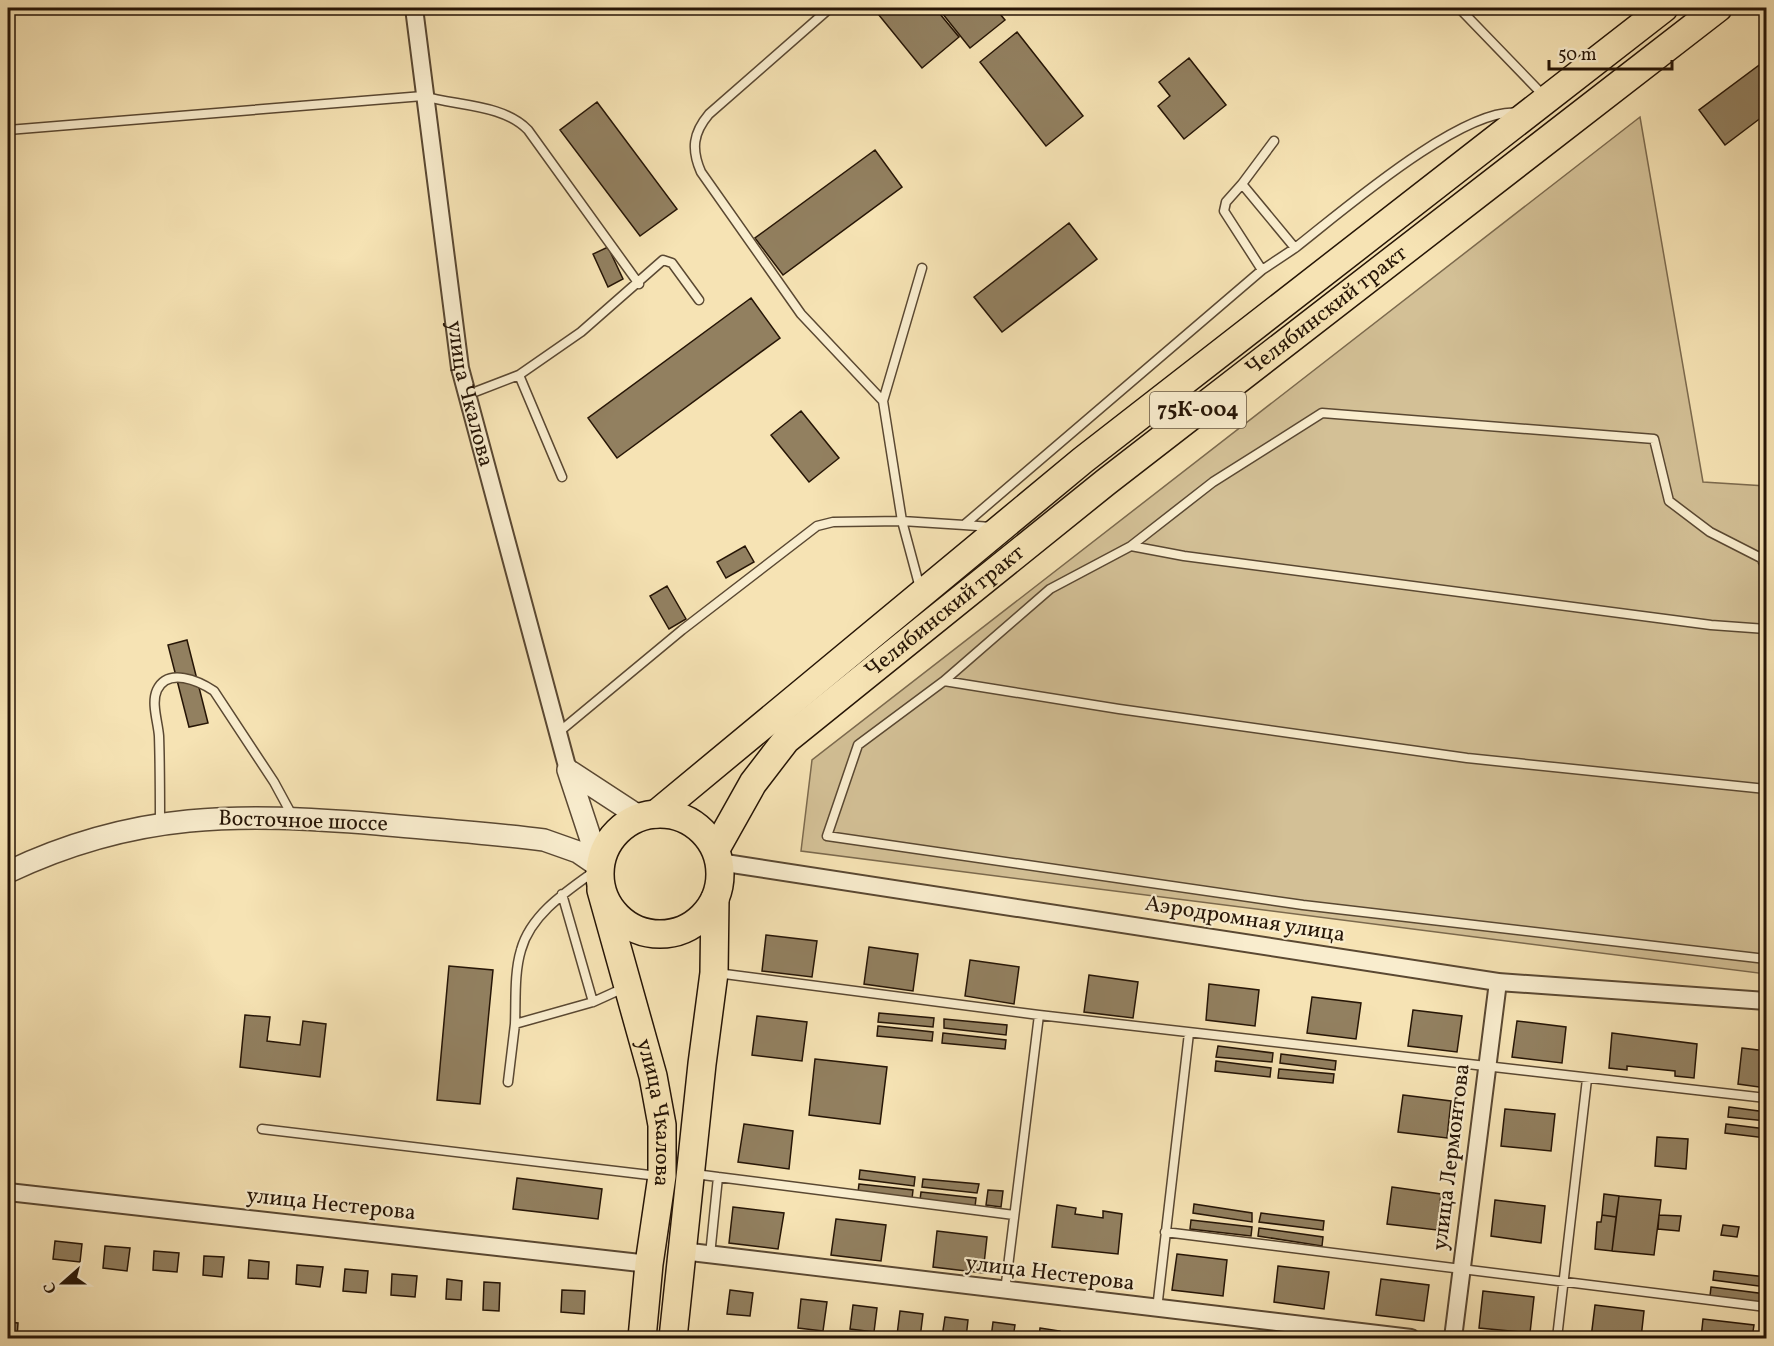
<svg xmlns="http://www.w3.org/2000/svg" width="1774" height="1346" font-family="Vollkorn,serif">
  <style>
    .green { fill: #d3c096; stroke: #7c6a4e; stroke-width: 1.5 }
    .building { fill: #928060; stroke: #261506; stroke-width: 1.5 }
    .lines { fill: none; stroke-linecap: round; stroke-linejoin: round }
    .service-casing { stroke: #5a4832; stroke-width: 11 }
    .minor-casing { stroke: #5a4832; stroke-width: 20 }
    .tertiary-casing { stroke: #5a4832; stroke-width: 24 }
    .primary-casing { stroke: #261506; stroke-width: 30 }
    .service { stroke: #f9edce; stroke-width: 8 }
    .minor { stroke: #f9edce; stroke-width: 16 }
    .tertiary { stroke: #f9edce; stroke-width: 21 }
    .primary { stroke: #f6e3b4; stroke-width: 27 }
    .labels { text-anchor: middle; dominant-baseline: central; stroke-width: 4.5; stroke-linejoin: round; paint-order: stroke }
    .shield { fill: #f9edce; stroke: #655642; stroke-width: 1.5 }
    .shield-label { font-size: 21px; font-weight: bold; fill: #261506 }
    .street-label { font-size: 22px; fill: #261506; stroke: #f9edce }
  </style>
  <rect width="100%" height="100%" fill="#f6e3b4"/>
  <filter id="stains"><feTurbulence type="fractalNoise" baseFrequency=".00333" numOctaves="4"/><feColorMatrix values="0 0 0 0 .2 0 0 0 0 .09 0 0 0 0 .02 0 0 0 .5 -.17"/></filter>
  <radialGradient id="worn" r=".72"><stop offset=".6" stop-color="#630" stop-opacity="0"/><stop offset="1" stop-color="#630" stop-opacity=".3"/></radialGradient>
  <path class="green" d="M 1640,117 L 1703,482 L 1766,486 L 1766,974 L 801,851 L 812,760 Z"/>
  <path class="building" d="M 876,8 L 935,8 L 959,37 L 922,68 L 874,9 Z
    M 938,8 L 995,8 L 1005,20 L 970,48 Z
    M 1017,32 L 1083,116 L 1046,146 L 980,62 Z
    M 1189,58 L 1226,105 L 1184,139 L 1158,106 L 1170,96 L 1159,82 Z
    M 1766,60 L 1766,114 L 1725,145 L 1699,110 Z
    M 597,102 L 677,209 L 640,236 L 560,130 Z
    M 875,150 L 902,187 L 783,275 L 755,238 Z
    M 1069,223 L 1097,259 L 1002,332 L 974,297 Z
    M 608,247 L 623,279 L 608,287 L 593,254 Z
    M 751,298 L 780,338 L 617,458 L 588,418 Z
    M 801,411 L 839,458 L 809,482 L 771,435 Z
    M 745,546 L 754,562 L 726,578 L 717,562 Z
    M 667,586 L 686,619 L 669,629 L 650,596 Z
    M 187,640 L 208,723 L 189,727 L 168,645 Z
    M 766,935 L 817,941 L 812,977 L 762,971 Z
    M 869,947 L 918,954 L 913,991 L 864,984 Z
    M 970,960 L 1019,967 L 1014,1004 L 965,996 Z
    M 449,966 L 493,970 L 480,1104 L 437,1100 Z
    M 1089,975 L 1138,982 L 1133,1018 L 1084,1012 Z
    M 1209,984 L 1259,990 L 1255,1026 L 1206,1020 Z
    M 1312,997 L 1361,1003 L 1356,1039 L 1307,1033 Z
    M 1413,1010 L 1462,1016 L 1457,1052 L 1408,1046 Z
    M 879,1013 L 934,1018 L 933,1027 L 878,1022 Z
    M 245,1015 L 270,1017 L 267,1041 L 300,1045 L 303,1021 L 326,1024 L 320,1077 L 240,1067 Z
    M 757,1016 L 807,1022 L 802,1061 L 752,1055 Z
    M 944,1019 L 1007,1025 L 1006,1035 L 944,1028 Z
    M 1517,1021 L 1566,1027 L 1562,1063 L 1512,1057 Z
    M 878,1026 L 933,1032 L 932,1041 L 877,1036 Z
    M 943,1033 L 1006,1040 L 1005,1049 L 942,1043 Z
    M 1612,1033 L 1697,1044 L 1694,1078 L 1675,1076 L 1675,1071 L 1627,1066 L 1627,1070 L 1609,1068 Z
    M 1218,1046 L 1273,1053 L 1272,1062 L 1216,1057 Z
    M 1742,1048 L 1766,1051 L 1766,1088 L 1738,1084 Z
    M 1281,1054 L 1336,1061 L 1335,1070 L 1280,1063 Z
    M 815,1059 L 887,1067 L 880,1124 L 809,1115 Z
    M 1216,1061 L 1271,1068 L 1270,1077 L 1215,1071 Z
    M 1279,1069 L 1334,1074 L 1333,1083 L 1278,1078 Z
    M 1403,1095 L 1451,1101 L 1447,1138 L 1398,1132 Z
    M 1729,1107 L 1766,1112 L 1766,1121 L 1728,1117 Z
    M 1505,1109 L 1555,1114 L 1551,1151 L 1501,1146 Z
    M 744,1124 L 793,1131 L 789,1169 L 738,1162 Z
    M 1726,1124 L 1766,1129 L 1766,1138 L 1725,1133 Z
    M 1657,1137 L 1688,1139 L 1686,1169 L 1655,1166 Z
    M 860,1170 L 915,1177 L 914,1186 L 859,1179 Z
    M 517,1178 L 602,1189 L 598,1219 L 513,1209 Z
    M 923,1179 L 979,1184 L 977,1193 L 922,1187 Z
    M 859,1184 L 913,1190 L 912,1199 L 858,1192 Z
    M 1392,1187 L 1441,1194 L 1437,1230 L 1387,1224 Z
    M 988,1190 L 1003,1191 L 1001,1207 L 986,1205 Z
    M 921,1192 L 976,1198 L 975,1207 L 920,1200 Z
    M 1604,1194 L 1619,1196 L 1616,1217 L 1602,1215 Z
    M 1619,1196 L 1661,1200 L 1654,1255 L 1612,1251 Z
    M 1495,1200 L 1545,1206 L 1541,1243 L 1491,1236 Z
    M 1194,1204 L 1252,1213 L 1252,1222 L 1193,1213 Z
    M 1057,1205 L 1076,1208 L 1075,1214 L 1103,1218 L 1103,1211 L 1122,1214 L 1118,1254 L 1052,1247 Z
    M 733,1207 L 784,1213 L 778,1249 L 729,1243 Z
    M 1261,1213 L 1324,1221 L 1323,1230 L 1259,1222 Z
    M 1602,1215 L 1616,1217 L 1612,1251 L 1595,1249 L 1597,1222 L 1601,1222 Z
    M 1659,1215 L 1681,1216 L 1679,1231 L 1658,1229 Z
    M 836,1219 L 886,1225 L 881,1261 L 831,1255 Z
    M 1191,1220 L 1252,1227 L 1251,1236 L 1190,1229 Z
    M 1723,1225 L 1739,1227 L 1737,1237 L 1721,1235 Z
    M 1259,1228 L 1323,1237 L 1322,1246 L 1258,1236 Z
    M 937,1231 L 987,1237 L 983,1273 L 933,1267 Z
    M 55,1241 L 82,1244 L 80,1262 L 53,1259 Z
    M 105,1246 L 130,1248 L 127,1271 L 103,1268 Z
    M 154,1251 L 179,1253 L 177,1272 L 153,1270 Z
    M 1177,1254 L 1227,1260 L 1223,1296 L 1172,1290 Z
    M 204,1256 L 224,1257 L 222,1277 L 203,1275 Z
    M 249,1260 L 269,1262 L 268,1279 L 248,1278 Z
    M 297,1265 L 323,1267 L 320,1287 L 296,1284 Z
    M 1278,1266 L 1329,1272 L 1324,1309 L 1274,1302 Z
    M 345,1269 L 368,1271 L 366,1293 L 343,1291 Z
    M 1714,1271 L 1766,1277 L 1766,1287 L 1713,1280 Z
    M 392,1274 L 417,1276 L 415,1297 L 391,1295 Z
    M 447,1279 L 462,1281 L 461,1300 L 446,1299 Z
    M 1381,1279 L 1429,1285 L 1424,1321 L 1376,1315 Z
    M 484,1282 L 500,1283 L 499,1311 L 483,1310 Z
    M 1711,1287 L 1766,1294 L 1766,1303 L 1710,1296 Z
    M 562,1290 L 585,1291 L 584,1314 L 561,1312 Z
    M 730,1290 L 753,1293 L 750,1316 L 727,1314 Z
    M 1483,1291 L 1534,1297 L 1530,1333 L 1479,1328 Z
    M 801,1299 L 827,1302 L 823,1331 L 798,1328 Z
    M 853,1305 L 877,1308 L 874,1332 L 850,1329 Z
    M 1595,1305 L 1644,1311 L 1641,1338 L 1591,1338 Z
    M 900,1311 L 923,1314 L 920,1338 L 897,1335 Z
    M 945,1317 L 968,1320 L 966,1338 L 942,1337 Z
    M 1703,1319 L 1754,1325 L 1752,1338 L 1701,1338 Z
    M 8,1322 L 18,1323 L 17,1338 L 8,1338 Z
    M 993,1322 L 1015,1325 L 1013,1338 L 991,1338 Z
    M 1040,1328 L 1060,1331 L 1058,1338 L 1039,1338 Z"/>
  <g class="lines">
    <defs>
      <path id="service" d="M 830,8 L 709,114 C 693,133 691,149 701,172 L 801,314 L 883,401 L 902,521 L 964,525 L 1262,270 L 1295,248
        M 1459,8 L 1544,96
        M 8,130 L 423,96 C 457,106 503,104 528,130 L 639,284
        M 1274,141 L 1242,184 L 1295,248 C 1340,213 1464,105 1519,113
        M 1242,184 L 1226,202 L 1224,211 L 1262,270
        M 519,375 L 562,477
        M 467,395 L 519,375 L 581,332 L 663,260 L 672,263 L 699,300
        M 883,401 L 922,268
        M 964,525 L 991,527
        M 1766,567 L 1761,558 L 1710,532 L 1669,501 L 1654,439 L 1322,413 L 1213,482 L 1131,546 L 1184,556 L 1711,625 L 1766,629
        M 944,681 L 1050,589 L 1131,546
        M 559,732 L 682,630 L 817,526 L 833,522 L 902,521 L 920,588
        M 1766,789 L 1467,758 L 1119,709 L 944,681 L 858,745 L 827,836 L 1303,905 L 1766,959
        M 160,823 C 160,794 160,765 159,736 C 158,722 151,703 157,690 C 168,667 199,681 214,691 L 274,782 L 293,817
        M 562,894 L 593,1002 L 515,1024 C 516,1001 514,973 521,950 C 531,913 570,889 599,868
        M 717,973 L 1039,1015 L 1766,1098
        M 593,1002 L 626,987
        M 508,1082 L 515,1024
        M 262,1129 L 658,1176
        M 695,1174 L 718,1177
        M 1165,1232 L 1766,1307
        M 710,1255 L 718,1177 L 1014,1215
        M 1005,1291 L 1039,1015
        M 1157,1309 L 1189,1033
        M 1557,1338 L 1587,1079"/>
      <g id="minor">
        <path id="s1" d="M 414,8 L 460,368 L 568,770"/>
        <path d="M 719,862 L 1498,982 L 1766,1001"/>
        <path d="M 8,1192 L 649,1264"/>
        <path d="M 682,1251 L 1411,1338"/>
        <path d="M 1453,1338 L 1498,982"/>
      </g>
      <path id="tertiary" d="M 568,770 L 600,867
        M 568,770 L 640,817
        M 8,872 C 136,811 239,813 377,824 C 433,829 488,833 544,840 L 578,852 L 600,867"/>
      <g id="primary">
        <path d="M 656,814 L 1083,460 L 1664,8"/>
        <circle cx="660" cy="874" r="60"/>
        <path id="s2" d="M 716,849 L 753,783 L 786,740 L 1106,482 L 1718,8"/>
        <path id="s3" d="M 601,890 L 653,1076 L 662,1125 L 662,1176 L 649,1264 L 642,1338"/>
        <path d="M 673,1338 L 702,1064 L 714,973 L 715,899"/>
      </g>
    </defs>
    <use href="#service" class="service-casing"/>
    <use href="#minor" class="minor-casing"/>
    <use href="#tertiary" class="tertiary-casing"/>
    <use href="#primary" class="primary-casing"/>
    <use href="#service" class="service"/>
    <use href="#minor" class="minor"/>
    <use href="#tertiary" class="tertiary"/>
    <use href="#primary" class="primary"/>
  </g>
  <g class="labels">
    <rect class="shield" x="1150" y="392" width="96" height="36" rx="4.5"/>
    <g class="shield-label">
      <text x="1198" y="410">75К-004</text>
    </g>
    <g class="street-label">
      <text stroke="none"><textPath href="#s2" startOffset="820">Челябинский тракт</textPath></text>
      <text stroke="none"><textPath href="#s1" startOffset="390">улица Чкалова</textPath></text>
      <text stroke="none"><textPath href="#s2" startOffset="334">Челябинский тракт</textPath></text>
      <text transform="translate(303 822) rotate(2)">Восточное шоссе</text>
      <text transform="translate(1245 920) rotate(9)">Аэродромная улица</text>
      <text stroke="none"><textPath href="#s3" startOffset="230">улица Чкалова</textPath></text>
      <text transform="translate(1452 1157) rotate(-83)">улица Лермонтова</text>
      <text transform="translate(331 1205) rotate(6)">улица Нестерова</text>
      <text transform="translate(1050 1274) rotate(7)">улица Нестерова</text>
    </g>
  </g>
  <rect width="1774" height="1346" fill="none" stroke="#f6e3b4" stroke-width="30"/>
  <rect x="9" y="9" width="1756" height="1328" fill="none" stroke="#261506" stroke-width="3"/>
  <rect x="15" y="15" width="1744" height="1316" fill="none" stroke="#261506" stroke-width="1.5"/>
  <g transform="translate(63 1283) rotate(249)" stroke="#f9edce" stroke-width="4.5" paint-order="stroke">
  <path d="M0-4.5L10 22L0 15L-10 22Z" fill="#261506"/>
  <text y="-9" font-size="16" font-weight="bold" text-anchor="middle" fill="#261506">С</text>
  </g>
  <path d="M1549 60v9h123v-9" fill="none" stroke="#261506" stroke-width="3"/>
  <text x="1558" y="60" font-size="18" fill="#261506" stroke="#f9edce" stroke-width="4.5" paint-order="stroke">50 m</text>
  <rect width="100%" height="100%" filter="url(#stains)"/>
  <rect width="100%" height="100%" fill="url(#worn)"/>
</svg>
